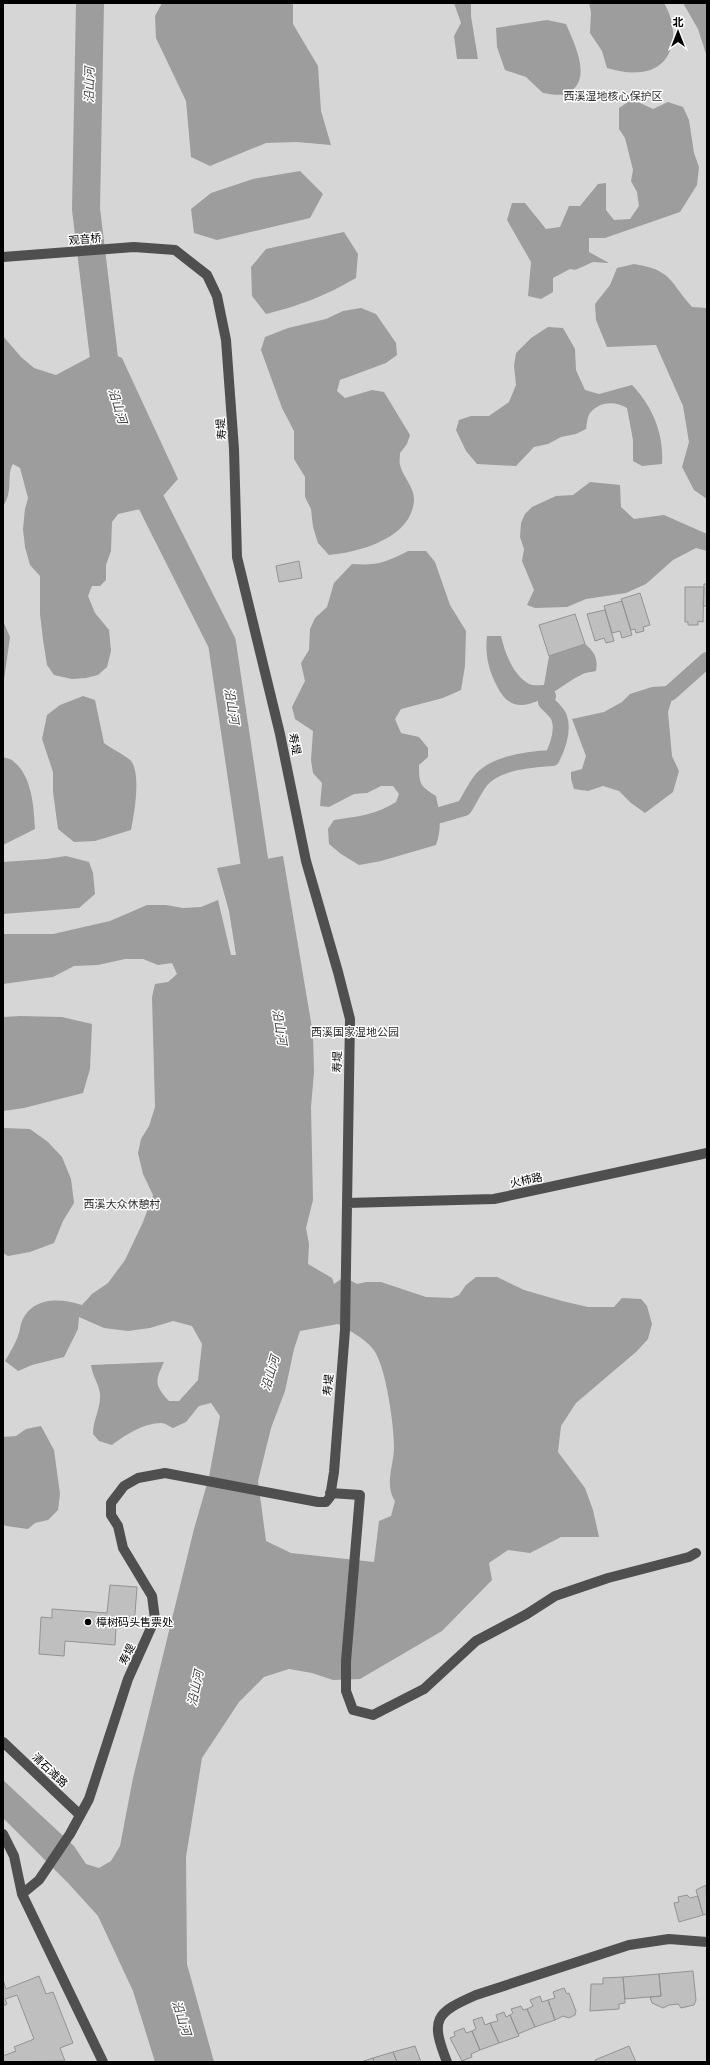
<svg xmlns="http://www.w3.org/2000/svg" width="710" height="2065" font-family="'PT Sans Narrow','Noto Sans SC',sans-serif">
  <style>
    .green { fill: #d6d6d6 }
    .water { fill: #9d9d9d; fill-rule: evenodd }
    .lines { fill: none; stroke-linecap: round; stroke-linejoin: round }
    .canal { stroke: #9d9d9d; stroke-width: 16 }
    .river { stroke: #9d9d9d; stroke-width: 28 }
    .building { fill: #bfbfbf; stroke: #939393 }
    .minor { stroke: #4f4f4f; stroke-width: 10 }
    .poi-dot { fill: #000; stroke: #fff; stroke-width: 1.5 }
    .labels { text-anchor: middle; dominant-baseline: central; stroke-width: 3; stroke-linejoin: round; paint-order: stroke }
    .park-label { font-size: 11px; fill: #2d2d2d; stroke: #fff }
    .street-label { font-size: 11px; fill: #000; stroke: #fff }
    .poi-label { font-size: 11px; fill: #000; stroke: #fff; text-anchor: start }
    .water-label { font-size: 12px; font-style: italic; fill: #3e3e3e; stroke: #fff }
  </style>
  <rect width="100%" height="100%" fill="#fff"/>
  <path class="green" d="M 3,3 L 707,3 L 707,2062 L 3,2062 Z"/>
  <path class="water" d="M 162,3 L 293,3 L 293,24 L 318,66 L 321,111 L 331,145 L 297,142 L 266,143 L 210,166 L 191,157 L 186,101 L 156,38 L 155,16 Z
    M 454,3 L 471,3 L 471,16 L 478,59 L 457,59 L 454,36 L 461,23 Z
    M 589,3 L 664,3 C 670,13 674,26 673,38 C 669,75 636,77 607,68 L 602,51 L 590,33 L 591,12 Z
    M 683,3 L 707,3 L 707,57 L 698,29 Z
    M 547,20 L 566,24 C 574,43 595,83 565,94 C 560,96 549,94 543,93 L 526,77 L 505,70 L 497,47 L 496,28 Z
    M 628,102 L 638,102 L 653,109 L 668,102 L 683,107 L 689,120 L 694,153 L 699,167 L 697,185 L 680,212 L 605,238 L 589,238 L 589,252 L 609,263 L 593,262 L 575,270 L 570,269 L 553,278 L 553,292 L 541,299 L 528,296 L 531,262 L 507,220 L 512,203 L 525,203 L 546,229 L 560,227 L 569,206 L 580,206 L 598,184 L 606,183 L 606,210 L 614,220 L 630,219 L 639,206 L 637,192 L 631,181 L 633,170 L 625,138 L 619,129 L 619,108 Z
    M 300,171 L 323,194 L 310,218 L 217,240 L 194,233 L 191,209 L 211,193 L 253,179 Z
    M 344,232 L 358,254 L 356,278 C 327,295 299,306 266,314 L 252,296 L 251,267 L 266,249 Z
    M 634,264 C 672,270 669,281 692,307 L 707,308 L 707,499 L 694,490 L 682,467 L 689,442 L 683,406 L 656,345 L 607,347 L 596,320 L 595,304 L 610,285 L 617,268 Z
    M 361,308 L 376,314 L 396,343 L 397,355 L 386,363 L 340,380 L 337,391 L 345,398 L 372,390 L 384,392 L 410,435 L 407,444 L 400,453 C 400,457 399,462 400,465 C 403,477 414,487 414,499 C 413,538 360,552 329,555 L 318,543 L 313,527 L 311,509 L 305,497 L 305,477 L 294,459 L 294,431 L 282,408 L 261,350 L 265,337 L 288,328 L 326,319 L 343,311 Z
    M 548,327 L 563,328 L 575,349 L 576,370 L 585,390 L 599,394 L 632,385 C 653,407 664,434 662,464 L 642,466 L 633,461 L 633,440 L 627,408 C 615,401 600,401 590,413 C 587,417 587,424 586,429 L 576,434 L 561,437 L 548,444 L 534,447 L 516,466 L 477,464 L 466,451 L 456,430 L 459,420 L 471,416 L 489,416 L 509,402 L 516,385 L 514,366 L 516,353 L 531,338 Z
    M 3,336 L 21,357 L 34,368 L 56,375 L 103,350 L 122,358 L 178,479 L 154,506 L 118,514 L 112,522 L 111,551 L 106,565 L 106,580 L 100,586 L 92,586 L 88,596 L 95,613 L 109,630 L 111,651 L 107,667 L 98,675 L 86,678 L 72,679 L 54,675 L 47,665 L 43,640 L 40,614 L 40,576 L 30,565 L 25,547 L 23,529 L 25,509 L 28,498 L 20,468 L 13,464 C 6,474 14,491 3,506 Z
    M 590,482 L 620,485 L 621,507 L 634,519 L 664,515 L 707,534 L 707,551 L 696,548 L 673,560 L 646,584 L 626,593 L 586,599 L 567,607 L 535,608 L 527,605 L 534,590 L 522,561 L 524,549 L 520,537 L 521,523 L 525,514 L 532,507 L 556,496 L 573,495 Z
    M 408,551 L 426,551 L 435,562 L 450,605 L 466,631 L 465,666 L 461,690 L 443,698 L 401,709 L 395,719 L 401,733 L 419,737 L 428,748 L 428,757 L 419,765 C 419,784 420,786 436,796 C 440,814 442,828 436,845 L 381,861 L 359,865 L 341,854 L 329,844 L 328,829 L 334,820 C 356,817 378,814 396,802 L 399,794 L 393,786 L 381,786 L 367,793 L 354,794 L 329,807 L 320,806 L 322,783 L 313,773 L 311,760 L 313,731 L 295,719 L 292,707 L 305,681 L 301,663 L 309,650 L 310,629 L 315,618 L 327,607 L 334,583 L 352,564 C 376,566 387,562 408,551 Z
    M 3,621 L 10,637 L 3,687 Z
    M 487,636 L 501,636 C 505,653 513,675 529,684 C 533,686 540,685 544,685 L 549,656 L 585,644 C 595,652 598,659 596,671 C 592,672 586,672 581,675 C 556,687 517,729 497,686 C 488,669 485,654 487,636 Z
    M 668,686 L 672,699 L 668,712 L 672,756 L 679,771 L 673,792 L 645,813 L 631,803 L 619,791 L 603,786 L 588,791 L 574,789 L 571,779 L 571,772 L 582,769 L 586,756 L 572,719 L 604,712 L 622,702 L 630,694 L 652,687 Z
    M 83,696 L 95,700 L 104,743 C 112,749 123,754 130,760 C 142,772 134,815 131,830 L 95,841 L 74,842 L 58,829 L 53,792 L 53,772 L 42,739 L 47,715 L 60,705 Z
    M 3,757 C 6,758 12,759 14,762 C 32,776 34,808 35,829 L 3,845 Z
    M 66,856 L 89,862 L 93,873 L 95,894 L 79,908 L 3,914 L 3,862 L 46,859 Z
    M 283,856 L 313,1034 L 314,1072 L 311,1107 L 313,1200 L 306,1228 L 309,1244 L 308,1264 L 332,1278 L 334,1284 L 344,1277 L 357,1284 L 366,1282 L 381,1282 L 426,1297 L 452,1298 L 459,1295 L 466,1285 L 476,1277 L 497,1277 L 524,1290 L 562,1301 L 588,1307 L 614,1307 L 622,1298 L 641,1299 L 647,1306 L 652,1324 L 648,1339 L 636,1352 L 576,1403 L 561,1426 L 558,1452 L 585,1488 L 593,1510 L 599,1537 L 561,1537 L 530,1553 L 508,1550 L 489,1563 L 492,1580 L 442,1631 L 360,1679 L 333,1680 L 312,1673 L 289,1669 L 264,1677 L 239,1702 L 202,1758 L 186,1857 L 187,1964 L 214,2062 L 155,2062 L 133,1991 L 98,1916 L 69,1884 L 3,1818 L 3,1780 L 74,1846 L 86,1864 L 99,1868 L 111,1861 L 120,1846 L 133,1778 L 194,1529 L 209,1477 L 220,1416 L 211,1403 L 199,1406 L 186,1422 L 173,1428 C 169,1426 165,1423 161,1423 C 144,1423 125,1435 112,1445 L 99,1441 L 93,1434 C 93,1419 101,1409 100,1394 C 99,1384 92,1375 91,1365 L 164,1362 C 155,1381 154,1385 169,1401 L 179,1401 L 198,1380 L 202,1344 L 192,1326 L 173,1321 L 150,1328 L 128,1331 L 104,1328 L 79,1317 L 78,1329 L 64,1357 L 32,1365 L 18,1371 L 5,1361 C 10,1353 15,1344 18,1336 C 20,1331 20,1326 22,1321 C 33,1296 61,1298 82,1305 L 92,1294 L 108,1283 L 125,1260 L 143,1222 L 153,1195 L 143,1174 L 138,1153 L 141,1139 L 149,1126 L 155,1107 L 152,997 L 155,984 L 168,982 L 177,974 L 172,963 L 158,965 L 143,959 L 125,959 L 98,965 L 74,966 L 53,977 L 3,984 L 3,934 L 53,934 L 110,921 L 147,905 L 166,905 L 183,908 L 201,907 L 218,900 L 231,955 L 236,955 L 229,911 L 217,868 ZM 338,1324 C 350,1331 364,1338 373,1349 C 386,1365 394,1426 394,1447 C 394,1465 384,1485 395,1501 L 391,1516 L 379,1521 L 374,1562 L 291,1553 L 266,1541 L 258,1481 L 271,1428 L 285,1391 L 294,1349 L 300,1331 Z
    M 20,1016 L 62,1017 L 92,1024 L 90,1069 L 83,1093 L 24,1108 L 3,1111 L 3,1017 Z
    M 3,1128 L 30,1129 L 48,1142 L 62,1157 L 71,1179 L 74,1203 L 63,1221 L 54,1243 L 30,1252 L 8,1256 L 3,1253 Z
    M 41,1426 L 54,1450 L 60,1494 L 58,1510 L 48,1520 L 35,1523 L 28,1529 L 6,1526 L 3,1524 L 3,1437 L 16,1436 L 26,1429 Z"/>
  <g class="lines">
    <path class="canal" d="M 670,693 L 707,660
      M 440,815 L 464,808 C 470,799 475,787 482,779 C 497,763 531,759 552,758 C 558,746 564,731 559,717 C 557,712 550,706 546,702 L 548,696"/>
    <path class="river" d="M 90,3 L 86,209 L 104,358 L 113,388
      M 139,471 L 142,484 L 222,643 L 260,900"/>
  </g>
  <path class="building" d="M 299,561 L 302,578 L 279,582 L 276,566 Z
    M 704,584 L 707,584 L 707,606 L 703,606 Z
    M 685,587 L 704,587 L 703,622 L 698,621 L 698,625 L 688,625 L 688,622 L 685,622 Z
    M 640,593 L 650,625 L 643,627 L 644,631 L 636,633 L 635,629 L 631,630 L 621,599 Z
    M 622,601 L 632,635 L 622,638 L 620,631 L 612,633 L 604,606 Z
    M 605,610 L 614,641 L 606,643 L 604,638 L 595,641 L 587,614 Z
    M 575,614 L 585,644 L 549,656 L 539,625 Z
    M 110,1585 L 137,1587 L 134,1627 L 116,1626 L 115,1645 L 65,1641 L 64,1656 L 39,1654 L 41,1617 L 52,1618 L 52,1609 L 107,1613 Z
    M 706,1885 L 707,1914 L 703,1915 L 696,1890 Z
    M 687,1895 L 690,1898 L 698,1896 L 703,1915 L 679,1922 L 674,1903 L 679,1902 L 678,1897 Z
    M 693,1971 L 696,2000 L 694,2005 L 681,2008 L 678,2004 L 669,2005 L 663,2008 L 652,2003 L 650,1997 L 661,1996 L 659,1974 Z
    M 659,1974 L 661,1996 L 625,1999 L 623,1977 Z
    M 39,1976 L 46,1994 L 53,1992 L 73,2043 L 60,2048 L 65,2061 L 3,2062 L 3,2056 L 16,2051 L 14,2047 L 34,2039 L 17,1995 L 5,1999 L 7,2004 L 3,2006 L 3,1980 L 6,1989 Z
    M 623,1977 L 625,2003 L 619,2004 L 619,2009 L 590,2011 L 591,1984 L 603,1984 L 603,1978 Z
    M 564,1988 L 567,1994 L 569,1993 L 576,2011 L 575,2015 L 569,2018 L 563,2016 L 555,2020 L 548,2000 L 555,1998 L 553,1992 Z
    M 540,1996 L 542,2002 L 548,2000 L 555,2020 L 535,2027 L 527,2009 L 533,2006 L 530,2000 Z
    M 521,2006 L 523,2010 L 527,2009 L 535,2027 L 518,2034 L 510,2015 L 513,2013 L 511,2009 Z
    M 504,2012 L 506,2017 L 510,2015 L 519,2036 L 499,2043 L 490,2023 L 498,2021 L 496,2015 Z
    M 482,2017 L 485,2025 L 490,2023 L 499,2043 L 480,2050 L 472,2031 L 476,2029 L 473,2020 Z
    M 464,2028 L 466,2033 L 472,2031 L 480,2050 L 471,2054 L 472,2057 L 462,2061 L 450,2038 L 455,2036 L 454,2032 Z
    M 415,2046 L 421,2062 L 397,2062 L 393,2052 Z
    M 629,2046 L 636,2062 L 596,2062 L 595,2060 Z
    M 393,2052 L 397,2062 L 374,2062 L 373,2058 Z
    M 373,2058 L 374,2062 L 361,2062 Z"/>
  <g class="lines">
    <path class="minor" d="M 3,257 L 134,247 L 175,250 L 207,275 L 217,296 L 226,340 L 234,449 L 237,557 L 280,734 L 306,861 L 338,972 L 350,1019 L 345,1330 L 334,1472 L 330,1497 L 326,1502 L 318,1502 L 165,1473 L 138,1478 L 124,1486 L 111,1503 L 111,1515 L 118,1526 L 123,1548 L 152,1596 L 155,1619 L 128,1679 L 89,1799 L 70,1834 L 39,1880 L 22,1894 L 103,2062
      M 347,1203 L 494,1199 L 707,1153
      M 330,1493 L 360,1495 L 346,1661 L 346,1691 L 353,1710 L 373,1715 L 424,1689 L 476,1641 L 527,1614 L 555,1596 L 608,1578 L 689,1557 L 696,1553
      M 3,1742 L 80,1815
      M 3,1834 L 14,1856 L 22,1894
      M 447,2062 C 430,2019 435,2013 476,1995 L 629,1945 L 669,1939 L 707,1942"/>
  </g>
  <circle class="poi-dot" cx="88" cy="1622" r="4"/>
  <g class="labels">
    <g class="park-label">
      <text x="613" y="96">西溪湿地核心保护区</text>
      <text x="355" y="1032">西溪国家湿地公园</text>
      <text x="122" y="1204">西溪大众休憩村</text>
    </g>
    <g class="street-label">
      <text transform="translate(85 239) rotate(-5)">观音桥</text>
      <text transform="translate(221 429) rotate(-95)">寿堤</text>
      <text transform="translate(295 744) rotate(78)">寿堤</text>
      <text transform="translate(337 1062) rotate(-89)">寿堤</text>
      <text transform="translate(526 1180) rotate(-12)">火柿路</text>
      <text transform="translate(328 1385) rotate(-85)">寿堤</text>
      <text transform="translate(127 1654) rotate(-65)">寿堤</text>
      <text transform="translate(50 1770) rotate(43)">清石滩路</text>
    </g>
    <g class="poi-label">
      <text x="96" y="1622">樟树码头售票处</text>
    </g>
    <g class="water-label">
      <text transform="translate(89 85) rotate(-89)">沿山河</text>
      <text transform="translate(118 406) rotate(73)">沿山河</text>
      <text transform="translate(232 706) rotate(81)">沿山河</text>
      <text transform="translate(280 1027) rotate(81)">沿山河</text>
      <text transform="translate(270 1373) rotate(-74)">沿山河</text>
      <text transform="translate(195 1688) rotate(-78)">沿山河</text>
      <text transform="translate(182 2018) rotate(72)">沿山河</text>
    </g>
  </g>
  <rect width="710" height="2065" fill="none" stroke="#000000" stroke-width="8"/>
  <g transform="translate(678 32)" stroke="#ffffff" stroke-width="3" paint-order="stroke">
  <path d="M0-3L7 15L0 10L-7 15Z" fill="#000000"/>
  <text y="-6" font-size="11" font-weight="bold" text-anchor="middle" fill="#000000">北</text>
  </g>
</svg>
